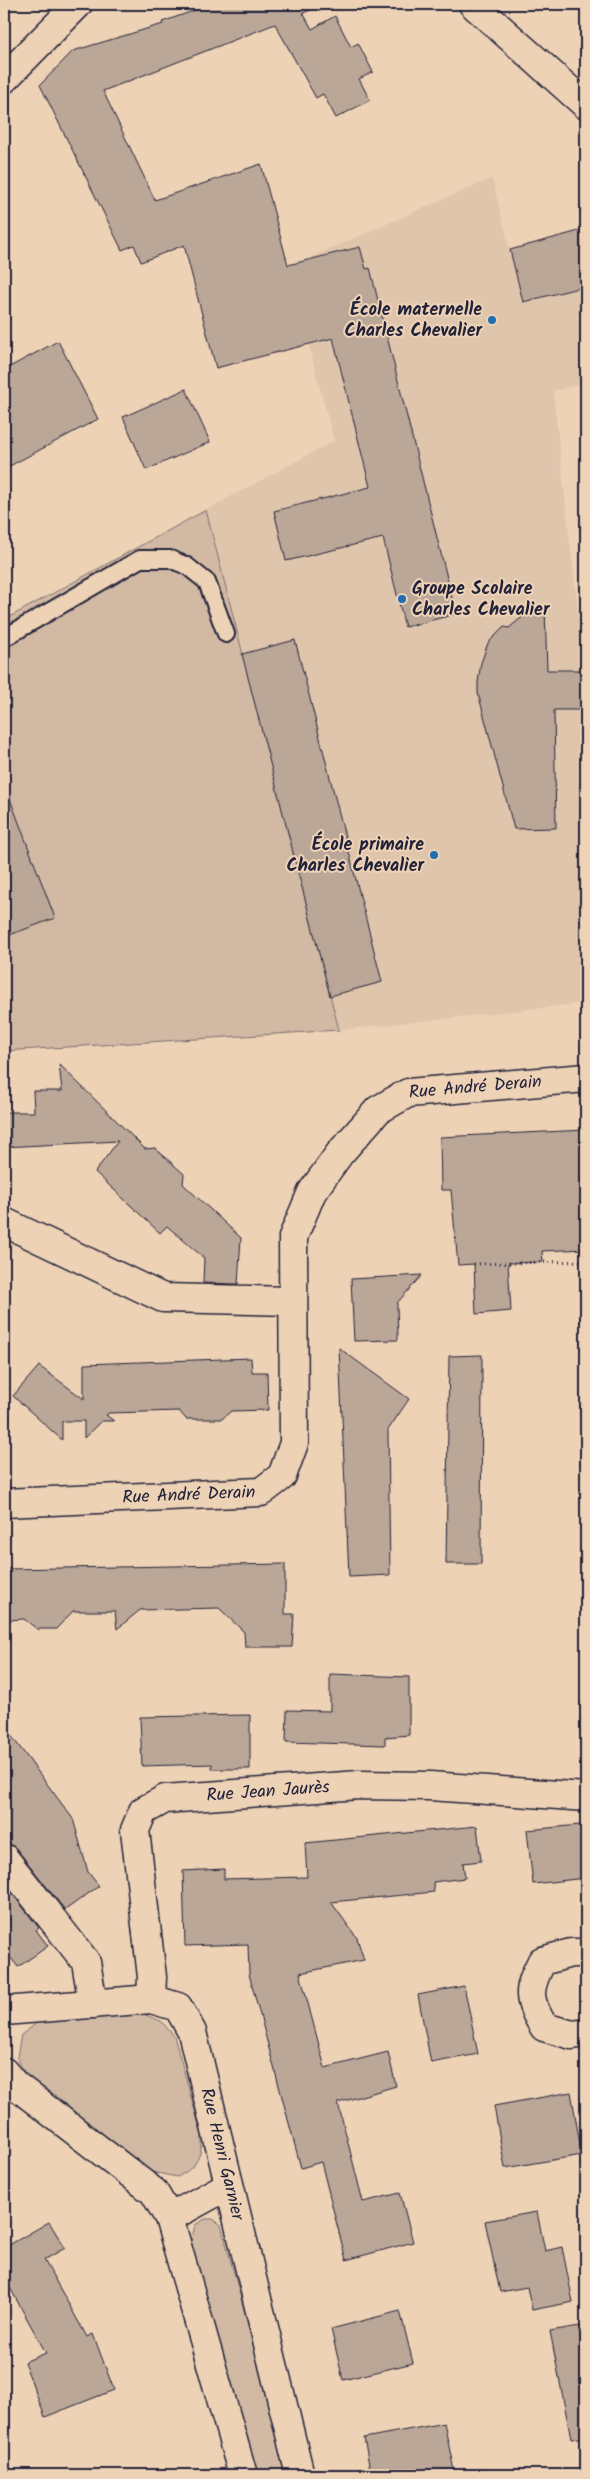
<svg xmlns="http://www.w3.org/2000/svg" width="590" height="2479" font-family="Kalam,sans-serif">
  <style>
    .built { fill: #dfc5ac }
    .green { fill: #d1b9a4; stroke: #7a6e70 }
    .building { fill: #bba797; stroke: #22223b }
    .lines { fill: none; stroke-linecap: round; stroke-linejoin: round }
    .service-casing { stroke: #22223b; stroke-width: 20 }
    .minor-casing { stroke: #22223b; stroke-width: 31 }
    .tertiary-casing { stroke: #22223b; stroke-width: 31 }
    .secondary-casing { stroke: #22223b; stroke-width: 31 }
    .path { stroke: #22223b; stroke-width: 3; stroke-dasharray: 1 4; stroke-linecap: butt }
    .service { stroke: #eed2b5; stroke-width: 16 }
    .minor { stroke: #eed2b5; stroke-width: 28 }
    .tertiary { stroke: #eed2b5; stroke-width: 28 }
    .secondary { stroke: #eed2b5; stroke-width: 28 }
    .poi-dot { fill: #1f6fb2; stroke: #eed2b5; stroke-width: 2 }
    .labels { text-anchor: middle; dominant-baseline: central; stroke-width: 4; stroke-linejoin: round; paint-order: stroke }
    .poi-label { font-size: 18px; font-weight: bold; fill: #22223b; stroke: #eed2b5; text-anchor: end }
    .street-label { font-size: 18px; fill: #22223b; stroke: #eed2b5 }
  </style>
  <rect width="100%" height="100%" fill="#eed2b5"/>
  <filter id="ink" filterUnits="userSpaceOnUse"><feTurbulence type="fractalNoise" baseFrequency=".02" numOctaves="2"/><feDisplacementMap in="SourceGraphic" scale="10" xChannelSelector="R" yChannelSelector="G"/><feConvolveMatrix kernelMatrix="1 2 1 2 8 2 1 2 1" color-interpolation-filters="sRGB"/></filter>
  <g filter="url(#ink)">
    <path class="built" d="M 492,178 L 523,302 L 586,286 L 586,383 L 553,391 L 579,621 L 578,779 L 586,932 L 586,1003 L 339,1030 L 206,510 L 334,441 L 288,267 Z"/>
    <path class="green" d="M 206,510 L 339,1030 L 4,1051 L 4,620 Z
      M 138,2012 L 161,2021 L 174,2036 L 202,2136 C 203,2155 195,2169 177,2177 L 152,2172 L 25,2074 L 17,2057 L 21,2035 L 37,2023 Z
      M 205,2219 L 213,2219 L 221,2225 L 289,2475 L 254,2475 L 191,2242 L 195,2225 Z"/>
    <path class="building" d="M 213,4 L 320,4 L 321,6 L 303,13 L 312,29 L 335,16 L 351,47 L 358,43 L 373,72 L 359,79 L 370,100 L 336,118 L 323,94 L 316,98 L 275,24 L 103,91 L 155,200 L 261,164 L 288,265 L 360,247 L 366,269 L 370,268 L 456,614 L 405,627 L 383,538 L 286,561 L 274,511 L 370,487 L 333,338 L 216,368 L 184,245 L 141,262 L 134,245 L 122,250 L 40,85 L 73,51 L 163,24 L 162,22 Z
      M 586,229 L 586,286 L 523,302 L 510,250 Z
      M 58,341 L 98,419 L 4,469 L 4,370 Z
      M 186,389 L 210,442 L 146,470 L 123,417 Z
      M 545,608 L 547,670 L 586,670 L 586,710 L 554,710 L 556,828 L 514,829 L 478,693 L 478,682 L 481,663 L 488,643 L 504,627 L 509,628 L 521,618 Z
      M 295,640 L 382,982 L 330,996 L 242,654 Z
      M 7,791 L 55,918 L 4,937 L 4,792 Z
      M 59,1064 L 145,1149 L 155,1148 L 184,1174 L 183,1184 L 241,1238 L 238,1284 L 203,1283 L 204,1258 L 167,1226 L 160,1233 L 95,1172 L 118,1141 L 4,1147 L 4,1112 L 34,1112 L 33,1091 L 62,1091 Z
      M 586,1130 L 586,1249 L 542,1251 L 543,1262 L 508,1263 L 511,1311 L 476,1314 L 474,1264 L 458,1265 L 451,1190 L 441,1190 L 440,1137 Z
      M 422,1275 L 397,1303 L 398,1340 L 354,1341 L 351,1279 Z
      M 339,1348 L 409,1399 L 388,1430 L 390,1575 L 349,1577 Z
      M 482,1355 L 481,1564 L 446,1564 L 449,1356 Z
      M 251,1358 L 252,1372 L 267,1372 L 268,1410 L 231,1411 L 222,1419 L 186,1419 L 179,1411 L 109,1413 L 106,1415 L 114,1421 L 101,1421 L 84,1438 L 84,1421 L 62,1421 L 62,1440 L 13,1396 L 39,1366 L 84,1399 L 84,1364 Z
      M 285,1564 L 285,1614 L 294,1614 L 292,1647 L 245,1647 L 244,1632 L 219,1608 L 140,1610 L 117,1629 L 115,1611 L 73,1611 L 56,1629 L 37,1629 L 24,1619 L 7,1620 L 6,1569 Z
      M 330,1674 L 409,1677 L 409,1735 L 385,1737 L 385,1745 L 286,1742 L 287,1710 L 330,1711 Z
      M 250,1715 L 250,1769 L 212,1769 L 212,1764 L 142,1766 L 140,1717 Z
      M 4,1726 L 73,1819 L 88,1872 L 99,1886 L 65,1910 L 16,1848 L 4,1843 Z
      M 580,1825 L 585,1878 L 533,1884 L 527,1830 Z
      M 477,1826 L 481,1861 L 463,1863 L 465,1878 L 433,1882 L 434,1892 L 331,1902 L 357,1938 L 364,1960 L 300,1973 L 325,2068 L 388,2052 L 396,2086 L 338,2103 L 363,2202 L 400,2193 L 413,2242 L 346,2260 L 321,2162 L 301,2168 L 249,1974 L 248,1944 L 185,1946 L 183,1871 L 224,1869 L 224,1879 L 307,1877 L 305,1843 Z
      M 4,1883 L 39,1928 L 36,1930 L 48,1946 L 18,1967 L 6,1952 L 4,1953 Z
      M 464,1986 L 478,2054 L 431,2063 L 418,1995 Z
      M 571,2092 L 582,2155 L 505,2168 L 494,2106 Z
      M 537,2212 L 545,2251 L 562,2247 L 573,2302 L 532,2310 L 527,2287 L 500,2292 L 485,2221 Z
      M 49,2222 L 65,2248 L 44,2260 L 87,2337 L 93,2334 L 114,2390 L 45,2417 L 24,2362 L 46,2353 L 4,2277 L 4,2248 Z
      M 400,2311 L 413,2363 L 343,2380 L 331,2329 Z
      M 586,2325 L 586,2437 L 571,2439 L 550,2331 Z
      M 444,2423 L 455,2475 L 371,2475 L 364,2438 Z"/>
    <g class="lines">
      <defs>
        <path id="service" d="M 4,638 L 140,559 L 170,559 L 187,566 L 207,582 L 226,634"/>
        <g id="minor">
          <path d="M 4,1222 L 163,1298 L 292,1301"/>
          <path id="s1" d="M 4,1503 L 261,1492 L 282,1476 L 294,1443 L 293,1237 L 312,1192 L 340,1153 L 378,1110 L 408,1093 L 586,1078"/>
          <path d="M 4,1858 L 86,1962 L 93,2004"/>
          <path d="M 586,1953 L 571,1953 L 542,1961 C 527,1990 527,1999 544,2027 L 572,2035 L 586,2033"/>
          <path id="s2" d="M 151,1999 L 152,1977 L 135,1830 L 143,1811 L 165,1799 L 359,1785 L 430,1786 L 586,1797"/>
          <path id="s3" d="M 4,2011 L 151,1999 L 178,2007 L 192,2032 L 300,2475"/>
          <path d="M 4,2072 L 14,2084 L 154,2192 L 169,2218 L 243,2475"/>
          <path d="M 169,2218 L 229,2185"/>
        </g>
        <path id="tertiary" d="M 473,4 L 586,105"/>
        <path id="secondary" d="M 4,79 L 78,4"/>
      </defs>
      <use href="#service" class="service-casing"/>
      <use href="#minor" class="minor-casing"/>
      <use href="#tertiary" class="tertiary-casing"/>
      <use href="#secondary" class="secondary-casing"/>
      <path class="path" d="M 474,1264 L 586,1261"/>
      <use href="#service" class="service"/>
      <use href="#minor" class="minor"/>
      <use href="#tertiary" class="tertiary"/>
      <use href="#secondary" class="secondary"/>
    </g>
  </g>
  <g class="poi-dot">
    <circle cx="492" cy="320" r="5"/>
    <circle cx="402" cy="599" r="5"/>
    <circle cx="434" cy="855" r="5"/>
  </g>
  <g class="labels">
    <g class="poi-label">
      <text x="482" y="310">École maternelle<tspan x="482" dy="21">Charles Chevalier</tspan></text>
      <text x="412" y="589" text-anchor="start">Groupe Scolaire<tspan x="412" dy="21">Charles Chevalier</tspan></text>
      <text x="424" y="845">École primaire<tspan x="424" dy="21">Charles Chevalier</tspan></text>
    </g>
    <g class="street-label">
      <text stroke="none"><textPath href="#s1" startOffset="781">Rue André Derain</textPath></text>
      <text stroke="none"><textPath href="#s1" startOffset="185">Rue André Derain</textPath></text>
      <text stroke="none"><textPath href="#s2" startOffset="319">Rue Jean Jaurès</textPath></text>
      <text stroke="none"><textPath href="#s3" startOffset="330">Rue Henri Garnier</textPath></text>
    </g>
  </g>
  <rect width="590" height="2479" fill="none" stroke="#eed2b5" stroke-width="20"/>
  <rect x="10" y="10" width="570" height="2459" fill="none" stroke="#22223b" stroke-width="2" filter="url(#ink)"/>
</svg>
